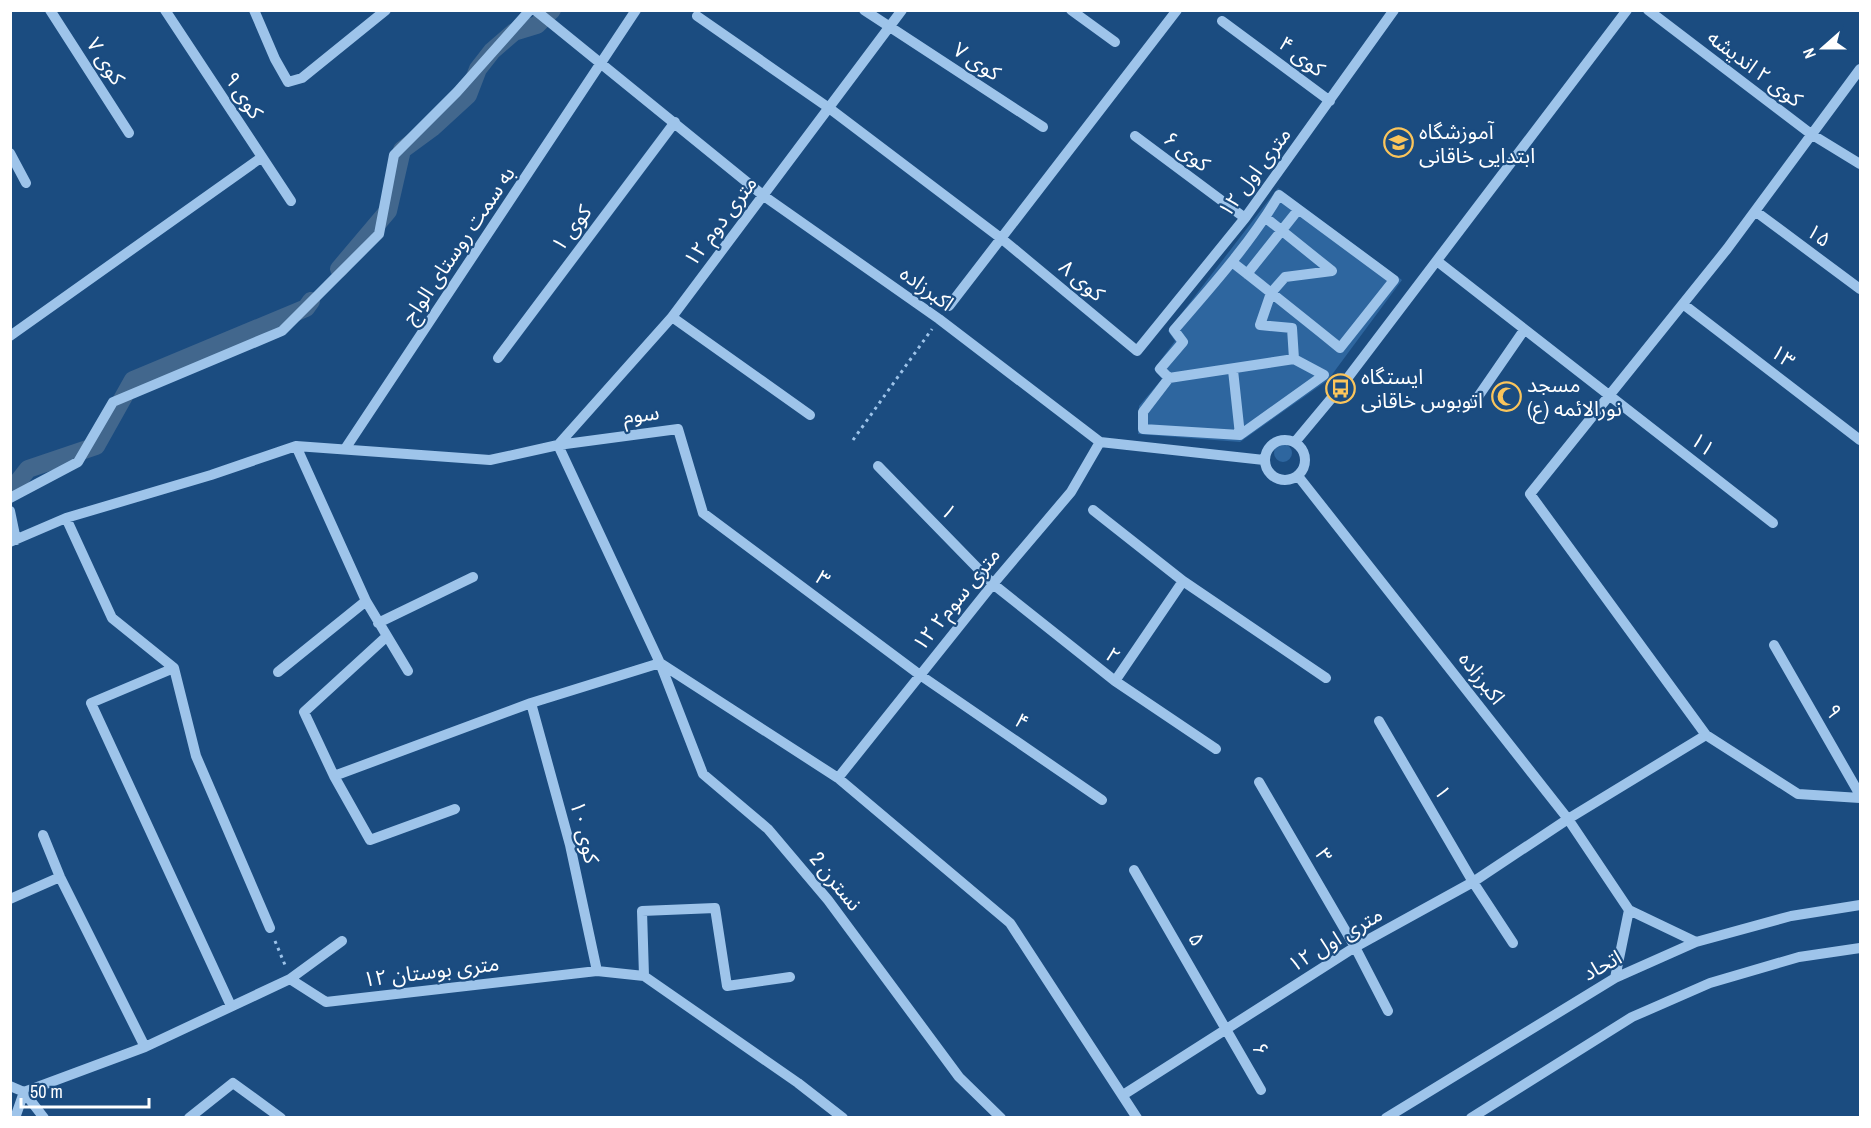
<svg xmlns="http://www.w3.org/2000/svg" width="1871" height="1128" font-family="'Archivo Narrow','Noto Sans Arabic',sans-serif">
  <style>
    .green { fill: #2e669f }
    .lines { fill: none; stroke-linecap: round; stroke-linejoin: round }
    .canal { stroke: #42678d; stroke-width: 18 }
    .path { stroke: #9ec4ea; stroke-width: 3; stroke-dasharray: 3 4.5; stroke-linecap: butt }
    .minor { stroke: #9ec4ea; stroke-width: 10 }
    .labels { text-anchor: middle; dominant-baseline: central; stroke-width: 4.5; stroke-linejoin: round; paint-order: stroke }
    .street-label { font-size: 21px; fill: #fff; stroke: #1b4c80 }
    .poi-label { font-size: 21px; fill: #fff; stroke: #1b4c80; text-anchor: start }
  </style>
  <rect width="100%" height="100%" fill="#1b4c80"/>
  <path class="green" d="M 1278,188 L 1402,280 L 1328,380 L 1240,442 L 1138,434 L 1139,406 L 1162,379 L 1154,369 L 1175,341 L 1168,331 Z
    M1274 453a9 9 0 1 1 18 0a9 9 0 1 1-18 0Z"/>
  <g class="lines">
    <path class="canal" d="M 339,269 L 388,211 L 402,150 L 432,128 L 468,95 L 478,69 L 492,51 L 514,32 L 537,25 L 552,10
      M 10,492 L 28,469 L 96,446 L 133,380 L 306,308 L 311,301"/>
    <path class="path" d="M 853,440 L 932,329
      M 275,941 L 285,965"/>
    <path class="minor" d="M 50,10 L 129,133
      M 165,10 L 291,201
      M 254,10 L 275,59 L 288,82 L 302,78 L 386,10
      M 535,10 L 764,196 L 939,319 L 1100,442 L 1264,460
      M 864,10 L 1043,127
      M 1071,10 L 1115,42
      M 1648,10 L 1811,134 L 1860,164
      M 697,16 L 829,108 L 1002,239 L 1137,351 L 1245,218 L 1394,10
      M 1222,21 L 1330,101
      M 1860,69 L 1727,249 L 1530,494 L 1706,735 L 1798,794 L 1860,798
      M 1135,136 L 1245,218
      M 10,153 L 26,183
      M 1755,211 L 1860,289
      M 1437,261 L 1773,523
      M 1232,262 C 1268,290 1304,319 1340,348 L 1394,280 L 1279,195 C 1250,244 1211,287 1174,330 L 1183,342 L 1160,369 L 1169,378 L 1294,359 L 1292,328 L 1260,325 L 1271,293 L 1285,277 L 1332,271 L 1266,218
      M 1247,274 L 1298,210
      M 1683,304 L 1860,440
      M 949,306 L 1177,10
      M 672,317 L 810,415
      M 10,336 L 262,157
      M 498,358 L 675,122
      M 1169,378 L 1143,412 L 1143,429 L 1240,435 L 1233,370
      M 1473,404 L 1524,330
      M 1240,435 L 1324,375 L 1294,359
      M1265 460a20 20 0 1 1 40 0a20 20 0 1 1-40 0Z
      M 1295,442 L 1340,388 L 1627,10
      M 558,445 L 660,663 L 703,774 L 768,829 L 828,900 L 959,1077 L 1001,1118
      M 558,445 L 672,317 L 902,10
      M 296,446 L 366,601 L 408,671
      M 345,449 L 636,10
      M 878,466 L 993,584 L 1115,681 L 1216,749
      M 1298,476 L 1568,819 L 1629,910
      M 10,498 L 78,462 L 113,402 L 282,331 L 379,234 L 394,155 L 457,92 L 530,10
      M 1093,510 L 1183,581 L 1326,678
      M 10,511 L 16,540
      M 66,518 L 112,618 L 174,668 L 91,703 L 231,1006
      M 10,542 L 66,518 L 211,475 L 296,446 L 490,460 L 558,445 L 678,429 L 703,513 L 920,675 L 1102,800
      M 378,623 L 473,577
      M 386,637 L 304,712 L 334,776 L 531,703 L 660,663
      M 1774,645 L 1860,795
      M 660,663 L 838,778 L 1010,923 L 1137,1118
      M 174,668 L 196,756 L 270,928
      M 278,672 L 366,601
      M 1115,681 L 1183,581
      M 531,703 L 570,845 L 597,971
      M 1379,721 L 1473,882 L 1513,943
      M 334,776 L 370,840 L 455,809
      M 838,778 L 993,584 L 1071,492 L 1100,442
      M 1259,782 L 1355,947 L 1388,1011
      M 43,835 L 60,877 L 145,1047
      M 1134,870 L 1261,1090
      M 10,899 L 60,877
      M 1629,910 L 1696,942
      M 644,976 L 642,911 L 715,908 L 727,986 L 790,977
      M 1615,978 L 1629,910
      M 290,979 L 342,941
      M 10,1086 L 24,1092 L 145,1047 L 290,979 L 326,1002 L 597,971 L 644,976 L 798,1083 L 843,1118
      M 24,1092 L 44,1118
      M 1123,1095 L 1355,947 L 1473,882 L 1568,819 L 1706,735
      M 15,1118 L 24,1092
      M 189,1118 L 233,1083 L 281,1118
      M 1386,1118 L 1615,978 L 1696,942 L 1791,916 L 1860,905
      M 1471,1118 L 1632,1017 L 1710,983 L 1799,957 L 1860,948"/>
  </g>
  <defs>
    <symbol id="school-ring" viewBox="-11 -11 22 22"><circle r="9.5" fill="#1b4c80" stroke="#fbc55b" stroke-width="1.5"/><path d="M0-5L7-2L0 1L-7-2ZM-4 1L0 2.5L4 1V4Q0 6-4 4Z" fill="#fbc55b"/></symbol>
    <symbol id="bus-ring" viewBox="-11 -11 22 22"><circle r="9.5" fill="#1b4c80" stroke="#fbc55b" stroke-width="1.5"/><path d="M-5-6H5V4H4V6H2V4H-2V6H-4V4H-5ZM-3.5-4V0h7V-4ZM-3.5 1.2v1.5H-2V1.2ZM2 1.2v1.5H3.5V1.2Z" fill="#fbc55b"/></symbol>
    <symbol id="mosque-ring" viewBox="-11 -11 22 22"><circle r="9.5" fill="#1b4c80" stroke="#fbc55b" stroke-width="1.5"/><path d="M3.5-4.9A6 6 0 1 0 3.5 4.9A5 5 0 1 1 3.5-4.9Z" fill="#fbc55b"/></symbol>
  </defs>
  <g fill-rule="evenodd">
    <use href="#school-ring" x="1382" y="126" width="33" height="33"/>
    <use href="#bus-ring" x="1324" y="372" width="33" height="33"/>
    <use href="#mosque-ring" x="1490" y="380" width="33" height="33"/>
  </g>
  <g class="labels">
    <g class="street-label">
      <text transform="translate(1302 56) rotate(37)">کوی ۴</text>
      <text transform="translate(106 61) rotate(57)">کوی ۷</text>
      <text transform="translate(977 61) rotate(33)">کوی ۷</text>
      <text transform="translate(1755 68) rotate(37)">کوی ۲ اندیشه</text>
      <text transform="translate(244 95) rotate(56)">کوی ۹</text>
      <text transform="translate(1187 151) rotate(37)">کوی ۶</text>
      <text transform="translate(1254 172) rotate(-53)">۱۲ متری اول</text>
      <text transform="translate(720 221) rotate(-53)">۱۲ متری دوم</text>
      <text transform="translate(571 228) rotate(-53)">کوی ۱</text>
      <text transform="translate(1819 235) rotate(36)">۱۵</text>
      <text transform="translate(458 245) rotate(-56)">به سمت روستای الواج</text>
      <text transform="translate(1082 280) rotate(40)">کوی ۸</text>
      <text transform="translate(927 288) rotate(36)">اکبرزاده</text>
      <text transform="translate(1783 356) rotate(37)">۱۳</text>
      <text transform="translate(641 414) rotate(-8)">سوم</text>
      <text transform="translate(1703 444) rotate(38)">۱۱</text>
      <text transform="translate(949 511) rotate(46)">۱</text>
      <text transform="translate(823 578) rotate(37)">۳</text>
      <text transform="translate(956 599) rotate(-51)">۱۲ متری سوم۲</text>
      <text transform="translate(1113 655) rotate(38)">۲</text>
      <text transform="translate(1482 678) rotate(52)">اکبرزاده</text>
      <text transform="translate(1834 711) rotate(60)">۹</text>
      <text transform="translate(1022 721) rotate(35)">۴</text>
      <text transform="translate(1443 792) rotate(60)">۱</text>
      <text transform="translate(585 832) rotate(76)">کوی ۱۰</text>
      <text transform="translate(1324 855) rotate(60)">۳</text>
      <text transform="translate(836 881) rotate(51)">نسترن 2</text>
      <text transform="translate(1197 939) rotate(60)">۵</text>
      <text transform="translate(1335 939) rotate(-31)">۱۲ متری اول</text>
      <text transform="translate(1602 965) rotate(-28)">اتحاد</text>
      <text transform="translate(431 971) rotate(-7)">۱۲ متری بوستان</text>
      <text transform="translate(1261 1049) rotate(60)">۶</text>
    </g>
    <g class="poi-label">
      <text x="1419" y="131">آموزشگاه<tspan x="1419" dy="24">ابتدایی خاقانی</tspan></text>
      <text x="1361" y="376">ایستگاه<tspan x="1361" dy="24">اتوبوس خاقانی</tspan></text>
      <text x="1527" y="384">مسجد<tspan x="1527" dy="24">نورالائمه (ع)</tspan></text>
    </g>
  </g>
  <rect width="1871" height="1128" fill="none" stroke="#ffffff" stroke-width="24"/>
  <g transform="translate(1823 48) rotate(249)" stroke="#1b4c80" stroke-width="4.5" paint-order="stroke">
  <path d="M0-4.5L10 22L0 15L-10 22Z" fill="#ffffff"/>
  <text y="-9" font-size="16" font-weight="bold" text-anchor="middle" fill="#ffffff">N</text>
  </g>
  <path d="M21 1098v9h128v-9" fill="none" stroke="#ffffff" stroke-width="3"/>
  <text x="30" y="1098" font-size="18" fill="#ffffff" stroke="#1b4c80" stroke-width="4.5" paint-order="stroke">50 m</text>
</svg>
